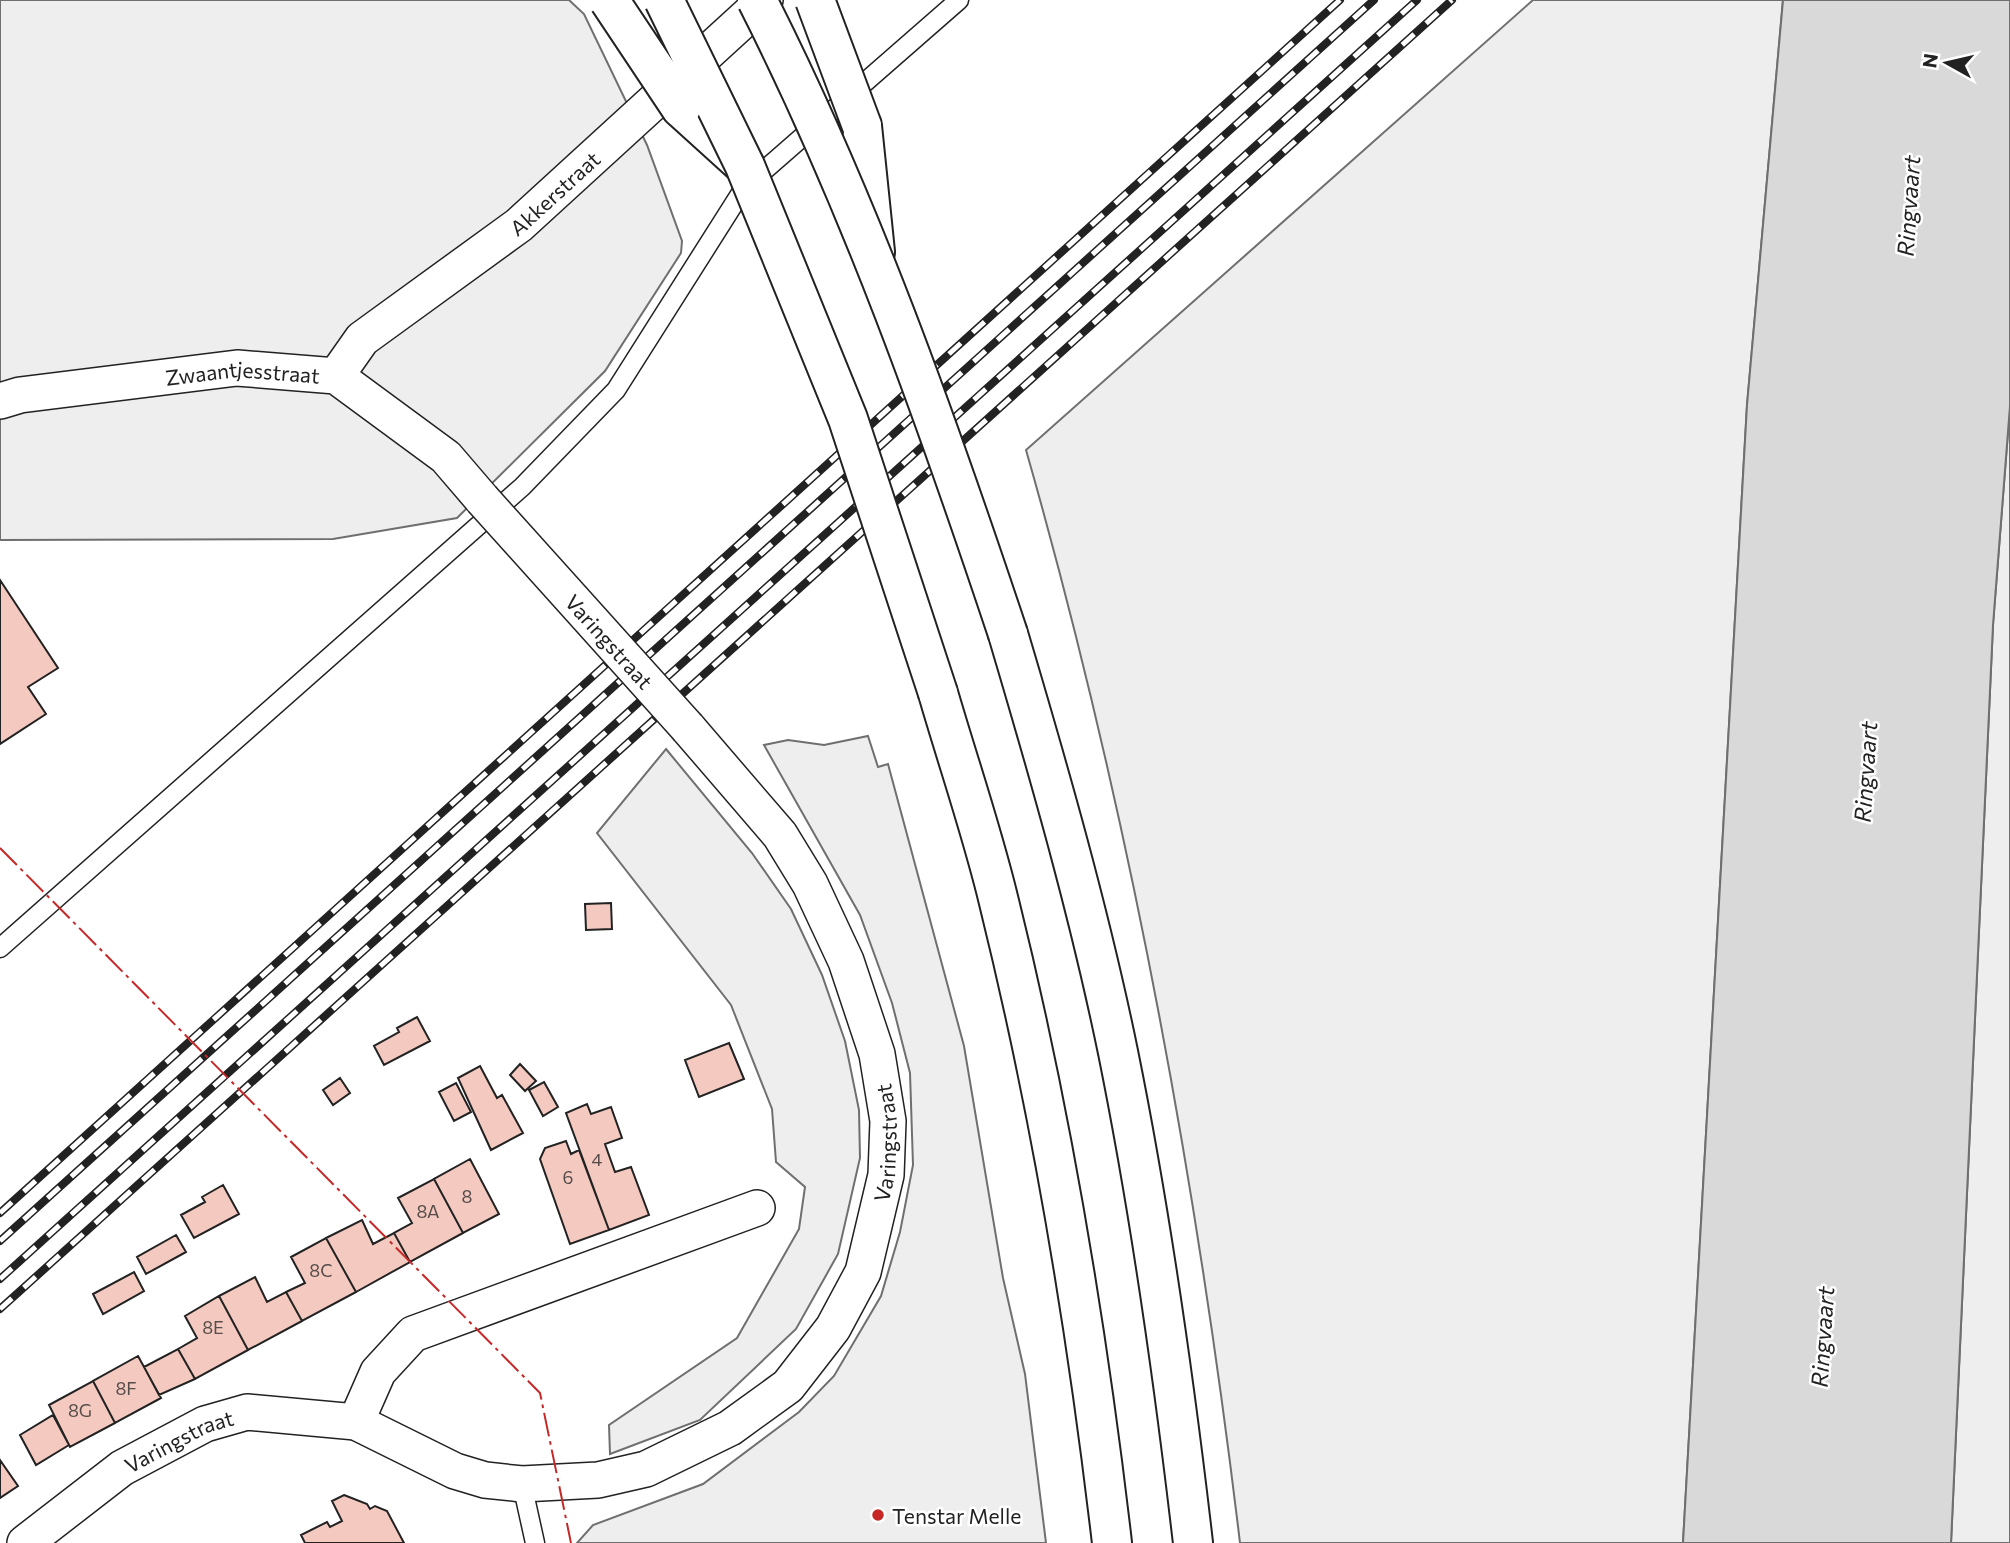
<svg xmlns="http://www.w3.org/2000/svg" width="2010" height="1543" font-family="Commissioner,sans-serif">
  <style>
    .green { fill: #eee; stroke: #6f6f6f; stroke-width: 2 }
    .water { fill: #d9d9d9; stroke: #6f6f6f; stroke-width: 2 }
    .building { fill: #f3c9c0; stroke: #222; stroke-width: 2 }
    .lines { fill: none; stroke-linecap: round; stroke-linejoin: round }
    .lane-casing { stroke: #222; stroke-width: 21 }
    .street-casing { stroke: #222; stroke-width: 38 }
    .highway-casing { stroke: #222; stroke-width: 42 }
    .lane { stroke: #fff; stroke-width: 18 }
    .street { stroke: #fff; stroke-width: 35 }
    .highway { stroke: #fff; stroke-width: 38 }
    .rail-casing { stroke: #222; stroke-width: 8 }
    .rail { stroke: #fff; stroke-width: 5; stroke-dasharray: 16; stroke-linecap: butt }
    .street-bridge-casing { stroke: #222; stroke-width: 38; stroke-linecap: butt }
    .highway-bridge-casing { stroke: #222; stroke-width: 42; stroke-linecap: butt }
    .street-bridge { stroke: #fff; stroke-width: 35 }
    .highway-bridge { stroke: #fff; stroke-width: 38 }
    .power { stroke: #c62828; stroke-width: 2; stroke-dasharray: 24 5 3.5 5; stroke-linecap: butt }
    .poi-dot { fill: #c62828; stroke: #fff; stroke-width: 2.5 }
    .labels { text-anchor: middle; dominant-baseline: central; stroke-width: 5; stroke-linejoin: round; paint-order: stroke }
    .number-label { font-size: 18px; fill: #564c4a }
    .street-label { font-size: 21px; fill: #222; stroke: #fff }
    .poi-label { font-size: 21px; fill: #222; stroke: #fff; text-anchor: start }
    .water-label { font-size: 23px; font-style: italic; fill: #222; stroke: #fff }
  </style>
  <rect width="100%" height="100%" fill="#fff"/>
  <path class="green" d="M 0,0 L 569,0 L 584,14 L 647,145 L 682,241 L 681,253 L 605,371 L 457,518 L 333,539 L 0,540 Z
    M 1533,0 L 1783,0 L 1747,405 L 1683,1543 L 1240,1543 C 1196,1174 1128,807 1026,450 Z
    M 2010,406 L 2010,1543 L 1951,1543 L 1993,625 Z
    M 868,736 L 878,767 L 888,764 L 964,1046 L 1003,1278 L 1025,1374 L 1046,1543 L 577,1543 L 593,1525 L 703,1484 L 799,1412 L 834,1376 L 881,1296 L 900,1232 L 913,1165 L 910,1073 L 892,1003 L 860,915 L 764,745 L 788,740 L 824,745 Z
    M 666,749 L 752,853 L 791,909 L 822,975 L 845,1041 L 859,1110 L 860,1158 L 838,1254 L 796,1329 L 700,1420 L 610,1454 L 609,1425 L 737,1338 L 799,1229 L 805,1187 L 776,1162 L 772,1109 L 731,1005 L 597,833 Z"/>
  <path class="water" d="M 1783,0 L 2010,0 L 2010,406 L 1993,625 L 1951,1543 L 1683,1543 L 1747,405 Z"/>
  <path class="building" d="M 0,580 L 58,668 L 28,687 L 46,714 L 0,744 Z
    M 611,903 L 612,929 L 586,930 L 585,904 Z
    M 417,1017 L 430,1041 L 384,1065 L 374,1046 L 399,1032 L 397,1028 Z
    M 729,1043 L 744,1079 L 699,1097 L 685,1060 Z
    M 520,1064 L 536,1081 L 525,1091 L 510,1075 Z
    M 480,1066 L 497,1098 L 502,1095 L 523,1133 L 491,1150 L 458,1078 Z
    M 340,1078 L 350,1093 L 333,1105 L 323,1090 Z
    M 544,1082 L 558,1107 L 543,1116 L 529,1090 Z
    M 456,1083 L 471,1112 L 454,1121 L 439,1092 Z
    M 587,1104 L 591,1114 L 611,1107 L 622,1138 L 605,1144 L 615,1172 L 631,1167 L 649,1215 L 609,1230 L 566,1113 Z
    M 566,1141 L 571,1154 L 579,1150 L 609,1230 L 570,1244 L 540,1159 L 545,1148 Z
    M 470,1159 L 499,1214 L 463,1233 L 434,1179 Z
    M 434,1179 L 463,1233 L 410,1262 L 394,1233 L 412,1223 L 398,1198 Z
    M 223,1185 L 239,1214 L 194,1238 L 181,1215 L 205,1202 L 202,1197 Z
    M 362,1220 L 373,1244 L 394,1233 L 410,1262 L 356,1292 L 326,1238 Z
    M 176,1235 L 186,1252 L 146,1274 L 137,1257 Z
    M 326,1238 L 356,1292 L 302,1321 L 286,1292 L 305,1283 L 291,1257 Z
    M 134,1272 L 144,1291 L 103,1314 L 93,1294 Z
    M 255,1277 L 267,1302 L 286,1292 L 302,1321 L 248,1350 L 219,1296 Z
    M 219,1296 L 248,1350 L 195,1379 L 178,1349 L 197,1338 L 185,1316 Z
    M 178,1349 L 195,1379 L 159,1395 L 144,1367 Z
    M 138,1356 L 161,1398 L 115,1423 L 93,1381 Z
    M 93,1381 L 115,1423 L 70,1447 L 49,1405 Z
    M 53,1415 L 69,1445 L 36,1465 L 20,1435 Z
    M 0,1460 L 18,1486 L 0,1498 Z
    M 344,1495 L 367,1504 L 370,1509 L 375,1506 L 387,1511 L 404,1543 L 305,1543 L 301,1535 L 327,1522 L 330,1527 L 342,1521 L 332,1501 Z"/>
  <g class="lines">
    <defs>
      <path id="lane" d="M 0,948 L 522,487 L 616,390 L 744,188 L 959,0
        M 522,1484 L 535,1543"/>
      <g id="street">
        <path id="s1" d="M 336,376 L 362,339 L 519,225 L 765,0"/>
        <path id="s2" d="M 0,401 L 20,395 L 237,368 L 336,376 L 446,457 L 482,499"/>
        <path d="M 356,1422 L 378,1372 L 413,1334 L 757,1208"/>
        <path id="s3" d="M 25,1543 L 122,1468 L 205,1424 L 247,1412 L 356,1422 L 455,1471 L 485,1480 L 522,1484 L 598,1480 L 646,1469 L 730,1428 L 788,1386 L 833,1328 L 863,1272 L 886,1175 L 888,1121 L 877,1054 L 846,961 L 810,884 L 780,835 L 688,728"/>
      </g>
      <path id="highway" d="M 681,108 L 745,166
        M 862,126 L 875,252
        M 1008,634 C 1049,772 1089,911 1118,1052 C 1151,1215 1174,1379 1193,1543
        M 938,693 C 958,762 982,831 999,902 C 1051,1112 1087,1328 1112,1543"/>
    </defs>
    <use href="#lane" class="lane-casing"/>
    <use href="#street" class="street-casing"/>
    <use href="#highway" class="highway-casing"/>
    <use href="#lane" class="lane"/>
    <use href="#street" class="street"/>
    <use href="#highway" class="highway"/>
    <defs>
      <path id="rail" d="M 0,1213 L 1340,0
        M 0,1241 L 1374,0
        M 0,1279 L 1417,0
        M 0,1309 L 1452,0"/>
    </defs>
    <use href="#rail" class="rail-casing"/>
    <use href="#rail" class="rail"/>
    <defs>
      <g id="street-bridge">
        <path id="s4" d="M 482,499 L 688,728"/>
      </g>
      <path id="highway-bridge" d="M 609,0 L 681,108
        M 664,0 L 745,166 L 848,419 L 938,693
        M 757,0 C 860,203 936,418 1008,634
        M 815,0 L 862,126"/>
    </defs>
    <use href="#street-bridge" class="street-bridge-casing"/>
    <use href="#highway-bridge" class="highway-bridge-casing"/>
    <use href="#street-bridge" class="street-bridge"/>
    <use href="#highway-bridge" class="highway-bridge"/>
    <path class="power" d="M 0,848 L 540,1393 L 571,1543"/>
  </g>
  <circle class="poi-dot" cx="878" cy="1515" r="7"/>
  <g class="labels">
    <g class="number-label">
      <text x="597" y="1159">4</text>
      <text x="568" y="1177">6</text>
      <text x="467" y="1196">8</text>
      <text x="428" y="1211">8A</text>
      <text x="321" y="1270">8C</text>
      <text x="213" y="1327">8E</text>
      <text x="126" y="1388">8F</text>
      <text x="80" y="1410">8G</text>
    </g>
    <g class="street-label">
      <text stroke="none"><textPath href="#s1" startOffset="287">Akkerstraat</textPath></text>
      <text stroke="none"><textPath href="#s2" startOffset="245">Zwaantjesstraat</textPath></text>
      <text stroke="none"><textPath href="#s4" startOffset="191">Varingstraat</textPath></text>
      <text stroke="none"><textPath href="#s3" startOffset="1108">Varingstraat</textPath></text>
      <text stroke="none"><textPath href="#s3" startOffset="186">Varingstraat</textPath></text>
    </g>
    <g class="poi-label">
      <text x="892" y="1515">Tenstar Melle</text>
    </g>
    <g class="water-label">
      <text transform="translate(1908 206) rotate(-86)">Ringvaart</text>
      <text transform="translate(1865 772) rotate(-86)">Ringvaart</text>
      <text transform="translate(1822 1337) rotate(-86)">Ringvaart</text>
    </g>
  </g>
  <g transform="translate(1947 63) rotate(278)" stroke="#ffffff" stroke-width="5" paint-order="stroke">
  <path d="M0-5L12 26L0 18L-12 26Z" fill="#222222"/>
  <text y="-10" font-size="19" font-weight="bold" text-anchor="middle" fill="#222222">N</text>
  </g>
</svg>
